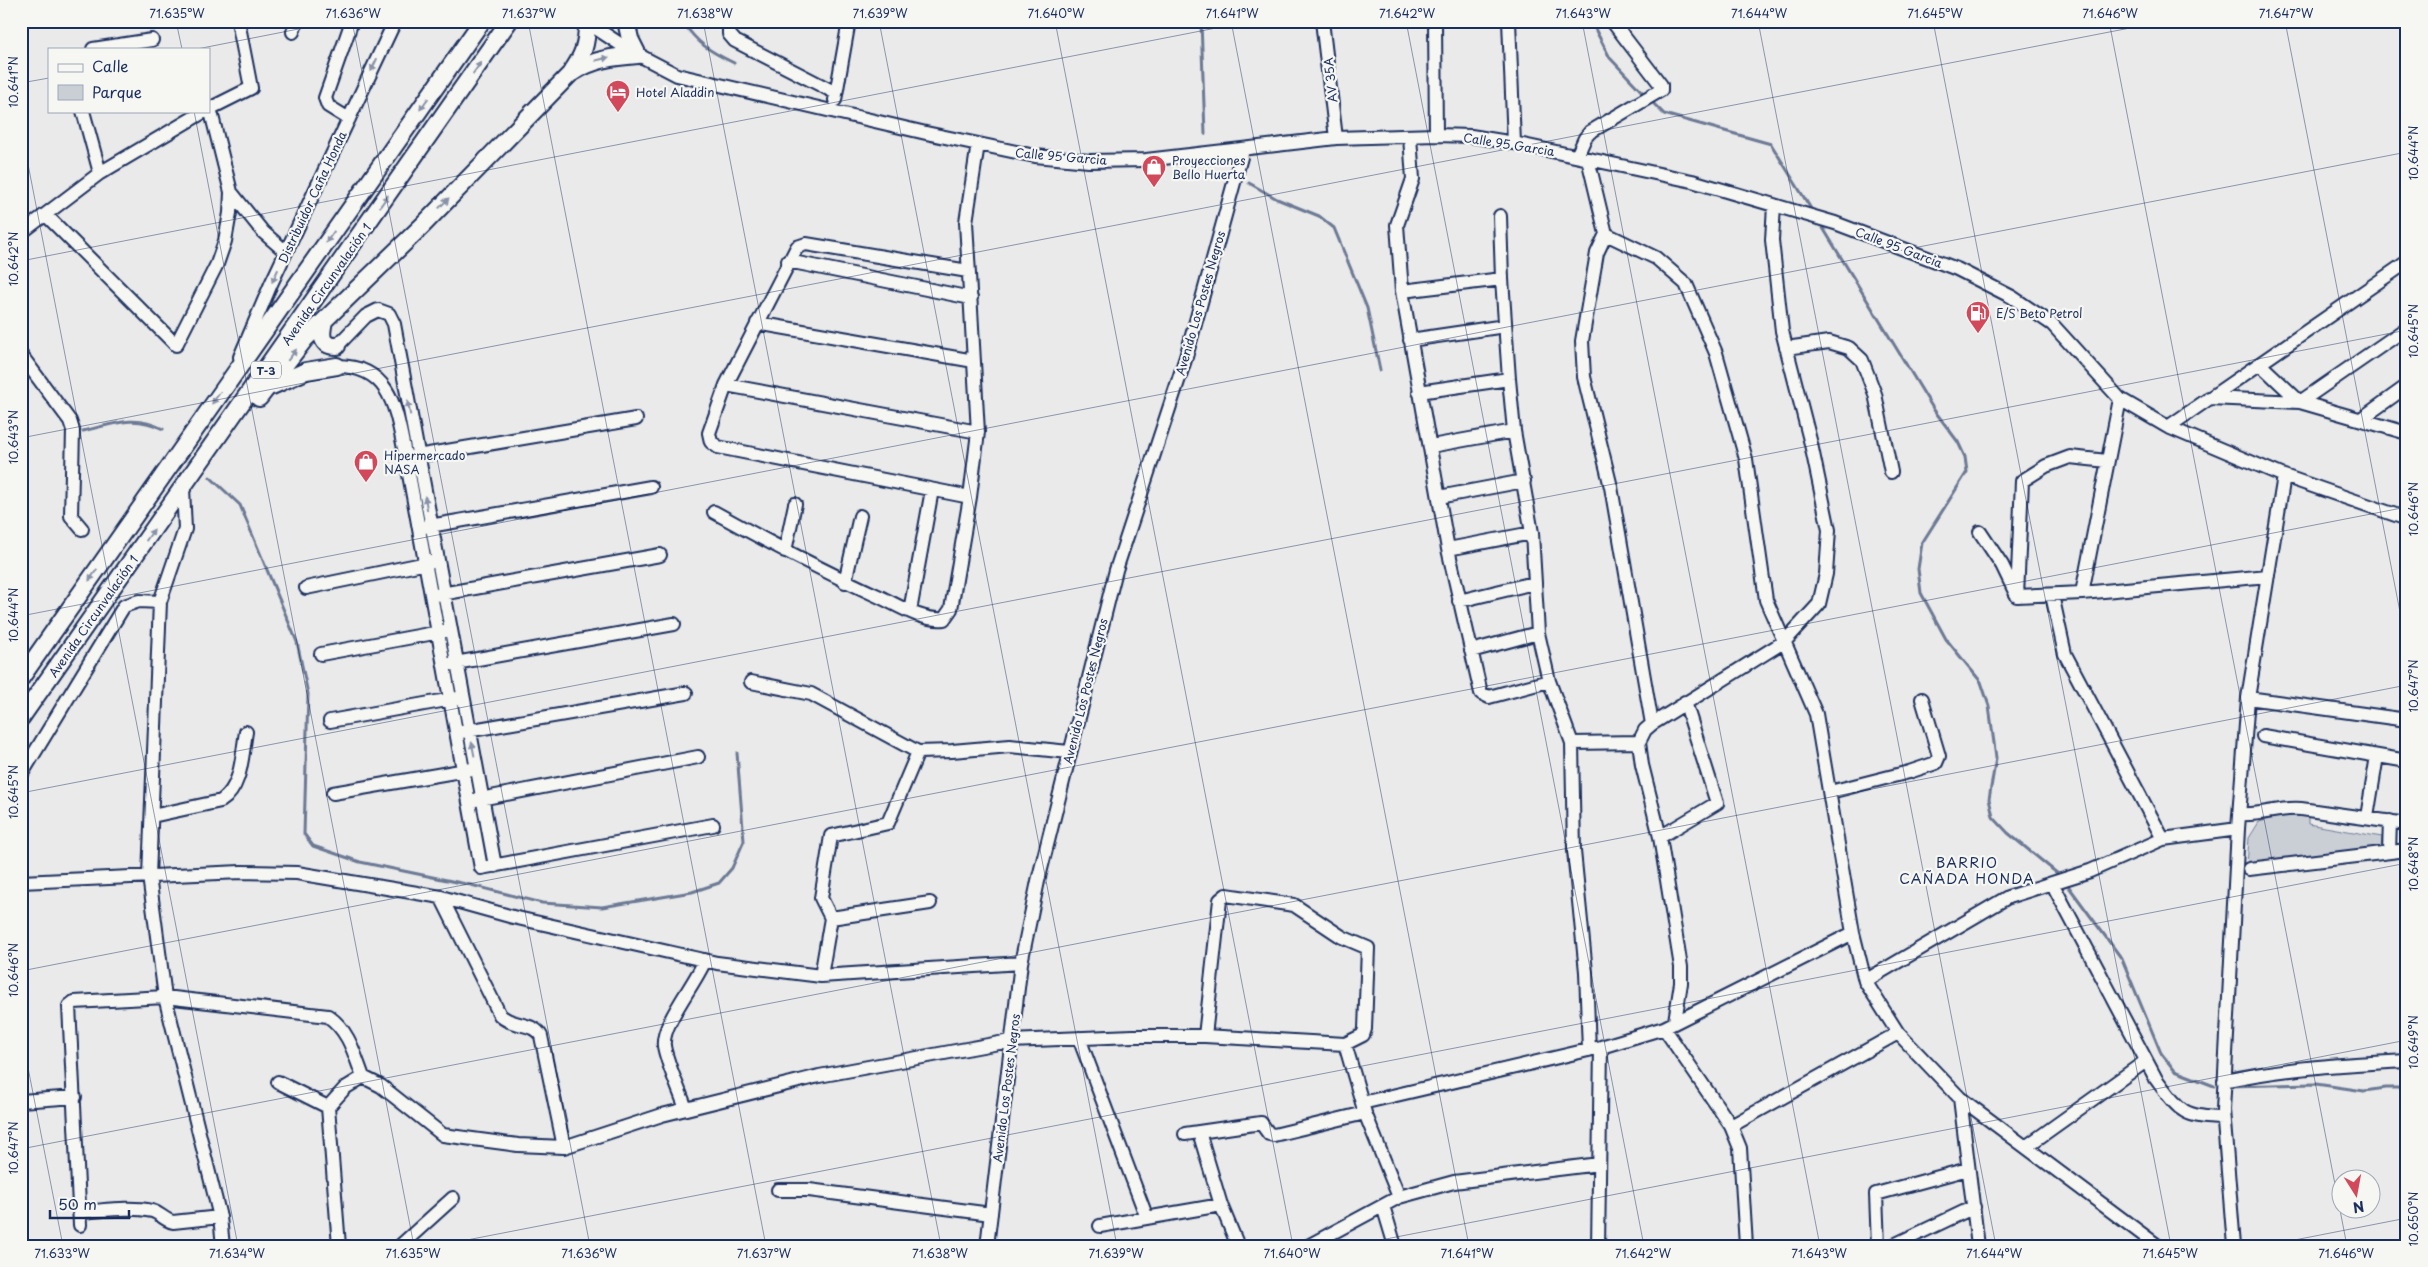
<svg xmlns="http://www.w3.org/2000/svg" width="2428" height="1267" font-family="'Playpen Sans',sans-serif">
  <style>
    .green { fill: #caced5; stroke: #727e9a }
    .lines { fill: none; stroke-linecap: round; stroke-linejoin: round }
    .stream { stroke: #6c7995; stroke-width: 3 }
    .minor-casing { stroke: #1b2f5e; stroke-width: 16 }
    .major-casing { stroke: #1b2f5e; stroke-width: 20 }
    .minor { stroke: #f6f6f2; stroke-width: 12 }
    .major { stroke: #f6f6f2; stroke-width: 16 }
    .oneway { fill: #8892a8 }
    .ticks { fill: none; stroke: #1b2f5e; stroke-width: 1; stroke-opacity: 0.45 }
    .labels { text-anchor: middle; dominant-baseline: central; stroke-width: 4.5; stroke-linejoin: round; paint-order: stroke }
    .shield { fill: #f6f6f2; stroke: #5d6b8a; stroke-width: 1 }
    .shield-label { font-size: 11px; font-weight: bold; fill: #1b2f5e }
    .street-label { font-size: 12px; fill: #1b2f5e; stroke: #f6f6f2 }
    .poi-label { font-size: 12px; fill: #1b2f5e; stroke: #f6f6f2; text-anchor: start }
    .neighbourhood-label { font-size: 14px; letter-spacing: 1px; fill: #1b2f5e; stroke: #f6f6f2 }
    .neatline { fill: none; stroke: #1b2f5e; stroke-width: 2 }
    .ticks-label { font-size: 12px; text-anchor: middle; fill: #1b2f5e }
  </style>
  <rect width="100%" height="100%" fill="#e9eae9"/>
  <filter id="ink" filterUnits="userSpaceOnUse"><feTurbulence type="fractalNoise" baseFrequency=".02" numOctaves="2"/><feDisplacementMap in="SourceGraphic" scale="10" xChannelSelector="R" yChannelSelector="G"/><feConvolveMatrix kernelMatrix="1 2 1 2 8 2 1 2 1" color-interpolation-filters="sRGB"/></filter>
  <g filter="url(#ink)">
    <path class="green" d="M 2288,814 L 2308,817 L 2308,824 L 2382,837 L 2381,849 L 2247,866 L 2249,838 L 2259,822 Z"/>
    <g class="lines">
      <path class="stream" d="M 682,21 C 698,44 709,51 734,63
        M 1201,21 L 1205,134
        M 1591,21 L 1610,58 L 1645,95
        M 1654,104 L 1664,114 L 1771,144 L 1813,212
        M 1249,183 L 1277,199 L 1319,216 L 1334,228 L 1367,308 L 1380,370
        M 1820,223 L 1934,410 L 1958,442 L 1965,457 L 1967,472 L 1922,543 L 1918,569 L 1921,593 L 1946,639 L 1981,682 L 1989,706 L 1996,758 L 1989,799 L 1993,817 L 2008,833 L 2058,874
        M 83,431 C 114,424 134,414 163,429
        M 210,477 L 240,505 L 297,642 L 308,694 L 304,834 L 313,846 L 360,862 L 471,885 L 542,903 L 602,907 L 692,892 L 719,883 L 732,868 L 744,841 L 737,753
        M 2069,887 L 2122,959 L 2161,1053 L 2175,1071 L 2214,1086
        M 2228,1086 L 2316,1084 L 2364,1091 L 2386,1088 L 2407,1088"/>
      <defs>
        <path id="minor" d="M 585,21 L 629,50 L 677,75 L 926,133 L 1035,156 L 1089,161 L 1146,160 L 1336,138 L 1436,135 L 1471,136 L 1514,143 L 1692,181 L 1835,223 L 1957,269 L 2012,297 L 2052,324 L 2120,399 L 2168,427 L 2284,476 L 2407,519
          M 729,21 L 729,34 L 735,41 L 836,93
          M 1322,21 L 1336,138
          M 1435,21 L 1436,135
          M 1509,21 L 1514,143
          M 293,32 L 297,21
          M 93,49 L 152,40
          M 835,100 L 849,21
          M 209,109 L 251,88 L 238,21
          M 83,111 L 100,173
          M 349,119 L 328,106 L 325,98 L 352,21
          M 1410,137 L 1413,179 L 1397,225 L 1402,291 L 1448,549 L 1481,693 L 1489,697 L 1549,681
          M 1577,156 L 1585,138 L 1590,132 L 1661,90 L 1661,85 L 1612,21
          M 1588,159 L 1606,234 L 1656,258 L 1686,284 L 1716,353 L 1746,459 L 1766,600 L 1816,714 L 1853,933 L 1865,981 L 1898,1033 L 1960,1098 L 2158,1246
          M 231,192 L 263,232 L 286,252
          M 46,215 L 176,345 L 217,264 L 225,241 L 230,213 L 231,192 L 210,108
          M 1500,216 L 1502,279 L 1509,379 L 1514,431 L 1532,533 L 1538,633 L 1549,681 L 1572,743 L 1574,851 L 1586,972 L 1589,1050
          M 21,233 L 100,173 L 205,111
          M 1606,234 L 1597,253 L 1582,341 L 1584,377 L 1611,487 L 1652,724
          M 788,261 L 971,298
          M 968,271 L 806,244 L 797,247 L 726,385 L 709,433 L 711,442 L 718,447 L 970,497
          M 1402,291 L 1502,279
          M 757,323 L 974,361
          M 1410,340 L 1505,326
          M 337,346 L 366,316 L 378,310 L 389,314 L 394,324 L 495,866
          M 1786,348 L 1829,342 L 1849,348 L 1862,360 L 1875,394 L 1891,472
          M 21,355 L 70,421 L 73,430 L 71,516 L 82,529
          M 240,357 L 271,284 L 395,21
          M 2260,364 L 2300,402 L 2407,328
          M 337,366 C 394,366 396,414 406,458 L 481,868 L 713,825
          M 726,385 L 978,432
          M 1419,392 L 1509,379
          M 2209,398 L 2300,402 L 2407,433
          M 2361,419 L 2407,386
          M 2168,427 L 2407,262
          M 1431,446 L 1514,431
          M 411,457 L 636,419
          M 183,488 L 185,529 L 160,602 L 149,876 L 165,997 L 220,1217 L 223,1246
          M 1439,497 L 1524,481
          M 714,512 C 768,542 823,571 880,597 C 899,606 922,621 944,619 L 951,609 L 970,497 L 978,432 L 966,222 L 978,144
          M 424,527 L 651,487
          M 1980,532 L 2002,565 L 2016,594
          M 1448,549 L 1532,533
          M 785,551 L 795,504
          M 845,582 L 860,516
          M 306,588 L 432,562
          M 2082,593 L 2120,399
          M 436,595 L 660,555
          M 2052,595 L 2065,654 L 2163,839
          M 2017,596 L 2082,593 L 2268,576
          M 2017,596 L 2022,481 L 2046,466 L 2070,457 L 2107,461
          M 1459,601 L 1534,583
          M 910,611 L 932,490
          M 1471,651 L 1538,633
          M 321,654 L 445,631
          M 450,664 L 674,624
          M 751,682 L 811,694 L 918,752 L 952,751 L 1010,746 L 1069,752
          M 2248,698 L 2407,720
          M 330,721 L 458,698
          M 461,732 L 686,693
          M 2263,736 L 2407,761
          M 1572,743 L 1639,742
          M 21,775 L 124,606 L 139,601 L 160,602
          M 1830,792 L 1909,772 L 1936,763 L 1939,756 L 1922,699
          M 333,793 L 472,769
          M 475,800 L 698,757
          M 2239,814 C 2261,816 2280,807 2301,809 L 2407,824
          M 152,816 L 221,801 C 242,788 242,754 246,732
          M 2367,817 L 2377,756
          M 1660,837 L 1717,803 L 1685,702
          M 2389,852 L 2390,821
          M 2249,869 L 2407,850
          M 21,882 L 241,872 L 297,873 L 441,897 L 513,917 L 717,963 L 821,976 L 1021,963
          M 2052,883 L 2156,1079 C 2180,1111 2182,1117 2223,1118
          M 441,897 L 500,1015 C 511,1027 534,1022 541,1036 L 564,1147
          M 831,918 L 930,903
          M 821,976 L 831,918 L 821,898 L 831,836 L 888,823 L 918,752
          M 1865,981 L 2008,897 L 2090,871 L 2163,839 L 2238,829
          M 1675,1021 L 1681,983 L 1681,967 L 1660,837 L 1642,765 L 1639,742 L 1645,730 L 1652,724 L 1785,641 L 1819,604 L 1826,574 L 1829,530 L 1811,444 L 1782,331 L 1772,240 L 1774,205
          M 1664,1028 L 1731,1126 L 1740,1148 L 1746,1246
          M 1205,1036 L 1220,900 L 1226,895 L 1294,905 L 1342,937 L 1368,948 L 1365,1029 L 1363,1035 L 1345,1044
          M 1079,1038 L 1147,1218
          M 2224,1081 C 2284,1068 2346,1064 2407,1061
          M 278,1082 L 328,1107
          M 1960,1098 L 1978,1246
          M 21,1101 L 75,1097
          M 1362,1103 L 1601,1047 L 1664,1028 L 1853,933
          M 686,1109 C 680,1091 667,1064 664,1046 C 661,1024 696,983 705,960
          M 1731,1126 L 1898,1033
          M 1199,1132 L 1221,1205 L 1238,1246
          M 1185,1134 L 1261,1123 L 1269,1134 L 1274,1135 L 1365,1113
          M 2027,1146 L 2146,1061
          M 778,1190 L 809,1190 L 991,1214
          M 1383,1206 L 1395,1246
          M 80,1212 C 102,1211 129,1206 152,1211 C 160,1213 164,1220 173,1222 L 220,1217
          M 80,1225 L 69,1006 L 74,1002 L 165,997 L 328,1016 C 349,1031 354,1053 363,1077 L 381,1086 L 443,1135 L 518,1145 L 564,1147 L 662,1115 L 819,1076 L 1010,1041 L 1133,1036 L 1205,1036 L 1345,1044 L 1365,1113 L 1399,1197
          M 1100,1226 L 1221,1205
          M 339,1246 L 328,1107 L 345,1088 L 363,1077
          M 400,1246 L 453,1198
          M 987,1246 L 1021,963 L 1038,881 L 1116,570 L 1186,357 L 1243,150
          M 1308,1246 L 1399,1197 L 1454,1182 L 1599,1164
          M 1598,1246 L 1601,1047
          M 1878,1246 L 1876,1194 L 1968,1169
          M 1892,1246 L 1974,1207
          M 2234,1246 L 2223,1110 L 2238,829 L 2248,698 L 2284,476"/>
        <path id="major" d="M 572,73 C 593,59 613,57 638,55 L 630,39 L 626,21
          M 324,321 C 321,335 320,346 337,346
          M 272,386 L 306,371 L 337,366
          M 259,398 L 305,339 L 423,225 L 570,74 C 583,56 587,45 587,23 L 594,21
          M 21,678 L 482,21
          M 21,718 L 509,21"/>
      </defs>
      <use href="#minor" class="minor-casing"/>
      <use href="#major" class="major-casing"/>
      <use href="#minor" class="minor"/>
      <use href="#major" class="major"/>
    </g>
    <defs><path id="oneway-solid" d="M-6-.8H1V-3.2L6.5 0L1 3.2V.8H-6Z" transform="scale(1.25)"/></defs>
    <g class="oneway">
      <use href="#oneway-solid" transform="translate(602 59) rotate(-14)"/>
      <use href="#oneway-solid" transform="translate(374 65) rotate(115)"/>
      <use href="#oneway-solid" transform="translate(477 68) rotate(-55)"/>
      <use href="#oneway-solid" transform="translate(424 104) rotate(125)"/>
      <use href="#oneway-solid" transform="translate(384 201) rotate(-55)"/>
      <use href="#oneway-solid" transform="translate(444 203) rotate(-46)"/>
      <use href="#oneway-solid" transform="translate(330 237) rotate(125)"/>
      <use href="#oneway-solid" transform="translate(275 276) rotate(115)"/>
      <use href="#oneway-solid" transform="translate(292 355) rotate(-52)"/>
      <use href="#oneway-solid" transform="translate(216 398) rotate(125)"/>
      <use href="#oneway-solid" transform="translate(409 408) rotate(-100)"/>
      <use href="#oneway-solid" transform="translate(426 503) rotate(-100)"/>
      <use href="#oneway-solid" transform="translate(150 535) rotate(-55)"/>
      <use href="#oneway-solid" transform="translate(93 575) rotate(125)"/>
      <use href="#oneway-solid" transform="translate(473 749) rotate(-101)"/>
    </g>
  </g>
  <path class="ticks" d="M 176,21 L 182,49M 352,21 L 590,1246M 528,21 L 766,1246M 703,21 L 941,1246M 879,21 L 1117,1246M 1055,21 L 1293,1246M 1231,21 L 1469,1246M 1406,21 L 1644,1246M 1582,21 L 1820,1246M 1758,21 L 1996,1246M 1933,21 L 2171,1246M 2109,21 L 2347,1246M 2285,21 L 2407,648M 197,49 L 339,21M 21,83 L 49,78M 194,111 L 414,1246M 21,128 L 238,1246M 21,261 L 1252,21M 21,438 L 2166,21M 21,616 L 2407,152M 21,793 L 2407,330M 21,971 L 2407,507M 21,1032 L 63,1246M 21,1149 L 2407,685M 436,1246 L 2407,863M 1350,1246 L 2407,1040M 2264,1246 L 2407,1218"/>
  <defs>
    <symbol id="hotel-pin" viewBox="-11 -11 22 30"><path d="M0 17L-7.5 6A9.5 9.5 0 1 1 7.5 6Z" fill="#d1495b" stroke="#f6f6f2"/><path d="M-6-4.5h1.5V1H6V5H4.5V3h-9V5H-6ZM-4 0a1.8 1.8 0 1 1 3.6 0ZM.5 0V-2.5h3Q6-2.5 6 0Z" fill="#fff"/></symbol>
    <symbol id="shop-pin" viewBox="-11 -11 22 30"><path d="M0 17L-7.5 6A9.5 9.5 0 1 1 7.5 6Z" fill="#d1495b" stroke="#f6f6f2"/><path d="M-5-2.5h2.3a2.7 3.5 0 0 1 5.4 0H5L5.5 6h-11ZM-1.5-2.5h3a1.5 2.3 0 0 0-3 0Z" fill="#fff"/></symbol>
    <symbol id="fuel-pin" viewBox="-11 -11 22 30"><path d="M0 17L-7.5 6A9.5 9.5 0 1 1 7.5 6Z" fill="#d1495b" stroke="#f6f6f2"/><path d="M-5.5-6h7V0h2V4h1.3V-2.5L3-4.5l.8-.8L6-3V5H2.5V1h-1V6h-7ZM-4.2-4.7v3.2H.2V-4.7Z" fill="#fff"/></symbol>
  </defs>
  <g fill-rule="evenodd">
    <use href="#hotel-pin" x="604" y="78" width="28" height="38"/>
    <use href="#shop-pin" x="1140" y="153" width="28" height="38"/>
    <use href="#fuel-pin" x="1964" y="299" width="28" height="38"/>
    <use href="#shop-pin" x="352" y="448" width="28" height="38"/>
  </g>
  <g class="labels">
    <rect class="shield" x="251" y="361.5" width="30" height="17" rx="4"/>
    <g class="shield-label">
      <text x="266" y="370">T-3</text>
    </g>
    <g class="street-label">
      <text transform="translate(1330 80) rotate(-96)">AV 35A</text>
      <text transform="translate(1509 144) rotate(9)">Calle 95 Garcia</text>
      <text transform="translate(1061 156) rotate(5)">Calle 95 Garcia</text>
      <text transform="translate(312 197) rotate(-65)">Distribuidor Caña Honda</text>
      <text transform="translate(1899 247) rotate(21)">Calle 95 Garcia</text>
      <text transform="translate(326 284) rotate(-55)">Avenida Circunvalación 1</text>
      <text transform="translate(1200 303) rotate(-74)">Avenido Los Postes Negros</text>
      <text transform="translate(93 616) rotate(-55)">Avenida Circunvalación 1</text>
      <text transform="translate(1085 691) rotate(-76)">Avenido Los Postes Negros</text>
      <text transform="translate(1006 1088) rotate(-83)">Avenido Los Postes Negros</text>
    </g>
    <g class="poi-label">
      <text x="636" y="92">Hotel Aladdin</text>
      <text x="1172" y="160">Proyecciones<tspan x="1172" dy="14">Bello Huerta</tspan></text>
      <text x="1996" y="313">E/S Beto Petrol</text>
      <text x="384" y="455">Hipermercado<tspan x="384" dy="14">NASA</tspan></text>
    </g>
    <g class="neighbourhood-label">
      <text x="1967" y="862">BARRIO<tspan x="1967" dy="16">CAÑADA HONDA</tspan></text>
    </g>
  </g>
  <rect width="2428" height="1267" fill="none" stroke="#f6f6f2" stroke-width="55"/>
  <rect x="48" y="48" width="162" height="65" fill="#f6f6f2" stroke="#9ea6b7"/>
  <rect x="58" y="64" width="25" height="8" fill="#f6f6f2" stroke="#9ea6b7"/>
  <text x="92" y="72" font-size="15" fill="#1b2f5e">Calle</text>
  <rect x="58" y="85" width="25" height="15" fill="#caced5" stroke="#9ea6b7"/>
  <text x="92" y="98" font-size="15" fill="#1b2f5e">Parque</text>
  <g transform="translate(2356 1194) rotate(169)"><circle r="24" fill="#f6f6f2" stroke="#9ea6b7"/>
  <path d="M0-4L9 19L0 12L-9 19Z" fill="#d1495b"/>
  <text y="-8" font-size="14" font-weight="bold" text-anchor="middle" fill="#1b2f5e">N</text>
  </g>
  <path d="M50 1210v8h79v-8" fill="none" stroke="#1b2f5e" stroke-width="2.5"/>
  <text x="58" y="1210" font-size="15" fill="#1b2f5e" stroke="#f6f6f2" stroke-width="4" paint-order="stroke">50 m</text>
  <rect x="28" y="28" width="2372" height="1212" class="neatline"/>
  <g class="ticks-label">
    <text x="177" y="18">71.635°W</text>
    <text x="353" y="18">71.636°W</text>
    <text x="529" y="18">71.637°W</text>
    <text x="705" y="18">71.638°W</text>
    <text x="880" y="18">71.639°W</text>
    <text x="1056" y="18">71.640°W</text>
    <text x="1232" y="18">71.641°W</text>
    <text x="1407" y="18">71.642°W</text>
    <text x="1583" y="18">71.643°W</text>
    <text x="1759" y="18">71.644°W</text>
    <text x="1935" y="18">71.645°W</text>
    <text x="2110" y="18">71.646°W</text>
    <text x="2286" y="18">71.647°W</text>
    <text transform="translate(14 82) rotate(-90)" y="4">10.641°N</text>
    <text transform="translate(2414 153) rotate(-90)" y="4">10.644°N</text>
    <text transform="translate(14 259) rotate(-90)" y="4">10.642°N</text>
    <text transform="translate(2414 331) rotate(-90)" y="4">10.645°N</text>
    <text transform="translate(14 437) rotate(-90)" y="4">10.643°N</text>
    <text transform="translate(2414 509) rotate(-90)" y="4">10.646°N</text>
    <text transform="translate(14 615) rotate(-90)" y="4">10.644°N</text>
    <text transform="translate(2414 686) rotate(-90)" y="4">10.647°N</text>
    <text transform="translate(14 792) rotate(-90)" y="4">10.645°N</text>
    <text transform="translate(2414 864) rotate(-90)" y="4">10.648°N</text>
    <text transform="translate(14 970) rotate(-90)" y="4">10.646°N</text>
    <text transform="translate(2414 1042) rotate(-90)" y="4">10.649°N</text>
    <text transform="translate(14 1148) rotate(-90)" y="4">10.647°N</text>
    <text transform="translate(2414 1219) rotate(-90)" y="4">10.650°N</text>
    <text x="62" y="1258">71.633°W</text>
    <text x="237" y="1258">71.634°W</text>
    <text x="413" y="1258">71.635°W</text>
    <text x="589" y="1258">71.636°W</text>
    <text x="764" y="1258">71.637°W</text>
    <text x="940" y="1258">71.638°W</text>
    <text x="1116" y="1258">71.639°W</text>
    <text x="1292" y="1258">71.640°W</text>
    <text x="1467" y="1258">71.641°W</text>
    <text x="1643" y="1258">71.642°W</text>
    <text x="1819" y="1258">71.643°W</text>
    <text x="1994" y="1258">71.644°W</text>
    <text x="2170" y="1258">71.645°W</text>
    <text x="2346" y="1258">71.646°W</text>
  </g>
</svg>
